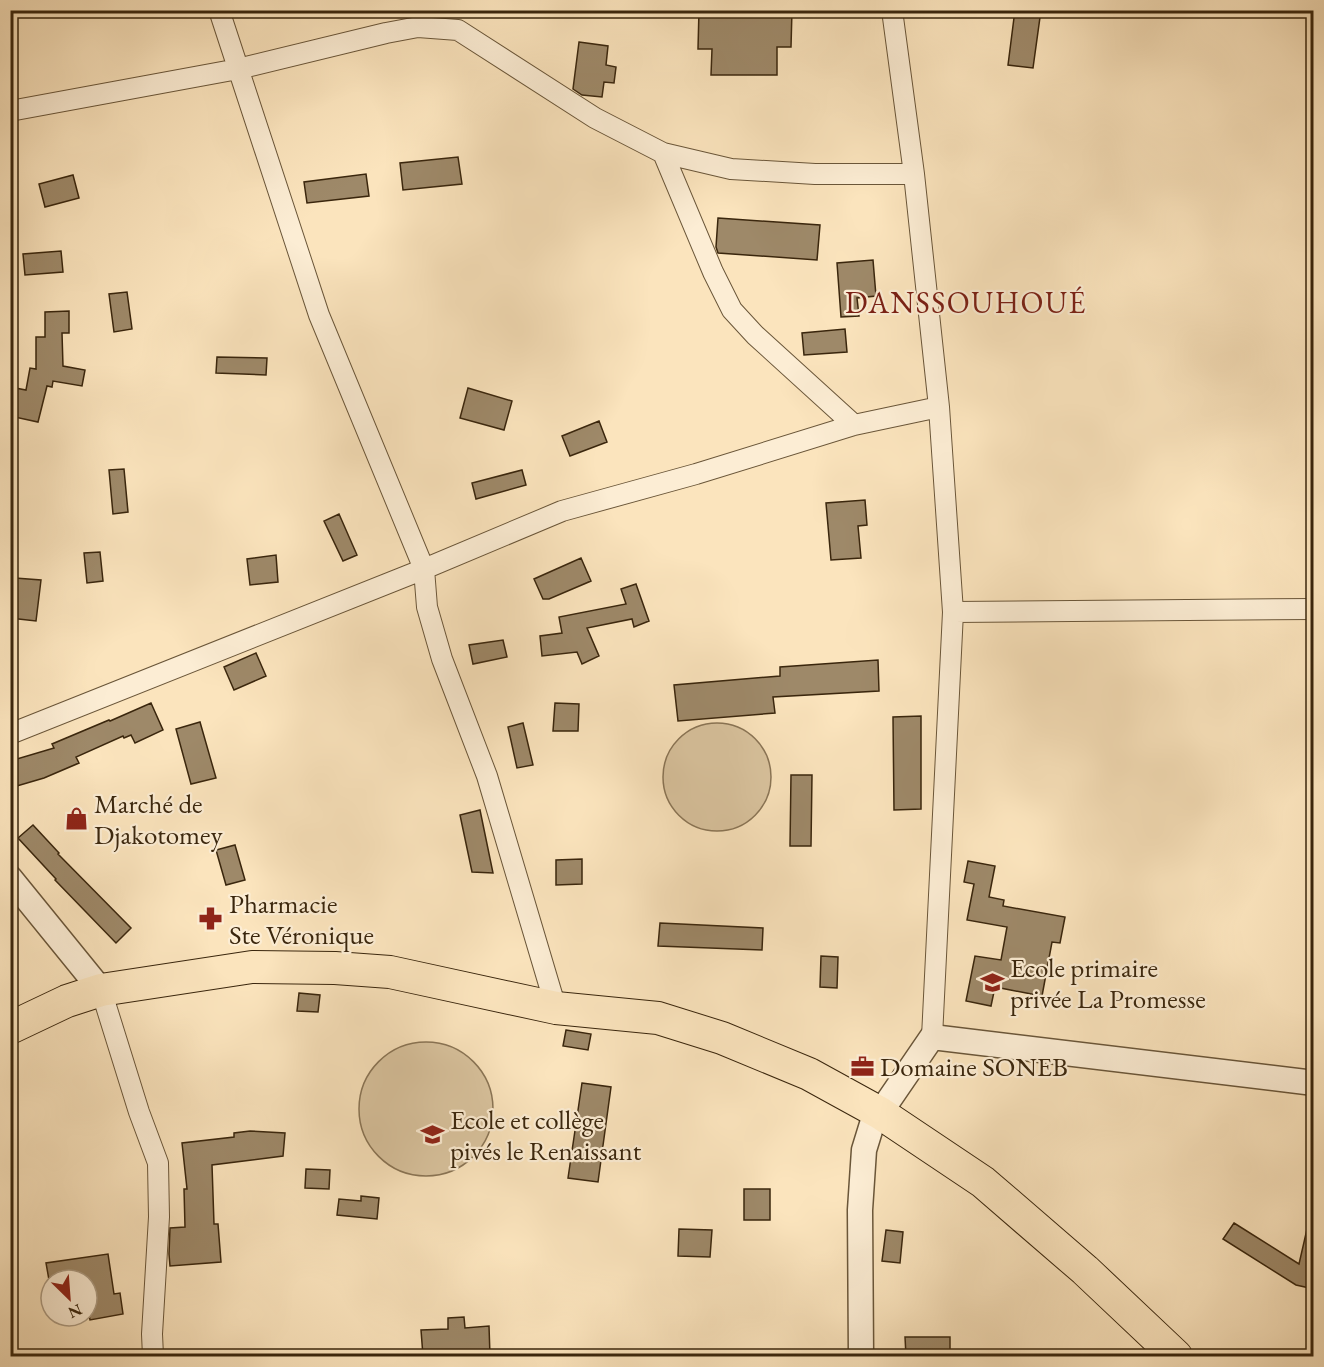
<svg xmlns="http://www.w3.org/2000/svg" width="1324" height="1367" font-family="'EB Garamond',serif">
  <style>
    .green { fill: #dac49f; stroke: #8a7556; stroke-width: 1.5 }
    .building { fill: #9e8969; stroke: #3a260d; stroke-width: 1.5 }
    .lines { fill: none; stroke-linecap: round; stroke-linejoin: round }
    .minor-casing { stroke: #6a5639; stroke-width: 22 }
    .tertiary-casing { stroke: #6a5639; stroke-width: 27 }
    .primary-casing { stroke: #3a260d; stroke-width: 34 }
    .minor { stroke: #fcedd4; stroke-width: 20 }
    .tertiary { stroke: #fcedd4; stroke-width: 24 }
    .primary { stroke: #fbe4bd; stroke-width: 32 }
    .labels { text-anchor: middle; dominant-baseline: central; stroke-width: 4.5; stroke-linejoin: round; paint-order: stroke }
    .poi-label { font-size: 27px; fill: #3a260d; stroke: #fcedd4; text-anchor: start }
    .quarter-label { font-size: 30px; letter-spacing: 1.5px; fill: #7a1f14; stroke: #fcedd4 }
  </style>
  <rect width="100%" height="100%" fill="#fbe4bd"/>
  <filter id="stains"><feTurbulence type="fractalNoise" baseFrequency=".00333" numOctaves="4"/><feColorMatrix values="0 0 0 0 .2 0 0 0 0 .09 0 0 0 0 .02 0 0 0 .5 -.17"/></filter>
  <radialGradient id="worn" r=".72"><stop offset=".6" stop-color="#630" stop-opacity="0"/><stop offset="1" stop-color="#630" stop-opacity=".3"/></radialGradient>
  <path class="green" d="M663 777a54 54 0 1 1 108 0a54 54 0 1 1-108 0Z
    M359 1109a67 67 0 1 1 134 0a67 67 0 1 1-134 0Z"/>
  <path class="building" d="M 699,10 L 792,10 L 791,47 L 777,47 L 777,75 L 711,75 L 712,49 L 698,49 Z
    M 1015,10 L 1041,10 L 1033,68 L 1008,65 Z
    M 579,42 L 608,46 L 606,65 L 616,67 L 614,83 L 604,82 L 602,97 L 582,95 L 573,89 Z
    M 458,157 L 462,184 L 403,190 L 400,163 Z
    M 366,174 L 369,196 L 307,203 L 304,182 Z
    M 73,175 L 79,198 L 45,207 L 39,184 Z
    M 718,218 L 820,225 L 817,260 L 718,253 L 716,247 Z
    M 61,251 L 63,272 L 25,275 L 23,254 Z
    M 873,260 L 876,296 L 857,298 L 859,316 L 841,317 L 837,263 Z
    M 127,292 L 132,329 L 114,332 L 109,294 Z
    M 69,311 L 69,333 L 62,333 L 63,366 L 85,370 L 82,386 L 53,381 L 52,387 L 47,386 L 38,422 L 10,416 L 10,387 L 26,390 L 30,368 L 36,369 L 36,337 L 45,337 L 45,312 Z
    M 845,329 L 847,352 L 804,355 L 802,333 Z
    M 217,357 L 267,358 L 266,375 L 216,373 Z
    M 468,388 L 512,401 L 504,430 L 460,418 Z
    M 599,421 L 607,442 L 570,456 L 562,436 Z
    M 124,469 L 128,512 L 113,514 L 109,470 Z
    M 522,470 L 526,485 L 476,499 L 472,483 Z
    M 865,500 L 867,525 L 858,526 L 861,558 L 831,560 L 826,503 Z
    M 339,514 L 357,555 L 343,561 L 324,521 Z
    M 100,552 L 103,581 L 87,583 L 84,553 Z
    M 276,555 L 278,582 L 250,585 L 247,559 Z
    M 581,558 L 591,581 L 549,599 L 543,599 L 534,579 Z
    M 15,578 L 41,580 L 36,621 L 10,618 Z
    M 636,584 L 649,621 L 634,627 L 632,619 L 587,628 L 599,656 L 582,664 L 577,652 L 542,656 L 540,636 L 562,633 L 559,617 L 626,604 L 621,589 Z
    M 503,640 L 507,657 L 473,664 L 469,645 Z
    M 256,653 L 266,676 L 234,690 L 224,667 Z
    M 878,660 L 879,691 L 773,697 L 775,713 L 678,721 L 674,685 L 780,676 L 780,667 Z
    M 151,703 L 163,730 L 135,743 L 131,735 L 124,738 L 123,736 L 76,757 L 79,763 L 44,778 L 10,788 L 10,761 L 54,748 L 52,744 L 109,720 L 110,721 Z
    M 555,703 L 579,704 L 578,731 L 553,731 Z
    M 921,716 L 921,809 L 894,810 L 893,717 Z
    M 200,722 L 216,778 L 191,784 L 176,729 Z
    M 523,723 L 533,765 L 517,768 L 508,727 Z
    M 791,775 L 812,775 L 811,846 L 790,846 Z
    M 480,810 L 493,873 L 472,872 L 460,815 Z
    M 33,825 L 59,853 L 58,854 L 131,928 L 116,943 L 55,880 L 56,879 L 18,838 Z
    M 235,845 L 245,880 L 226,885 L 216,850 Z
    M 582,859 L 582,884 L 556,885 L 556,860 Z
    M 968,861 L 995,866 L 989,897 L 1004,900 L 1003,906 L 1065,917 L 1060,943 L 1052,942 L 1042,996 L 995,987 L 991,1006 L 966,1001 L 975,956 L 1001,960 L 1007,927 L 967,920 L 974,884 L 964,882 Z
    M 660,923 L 763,928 L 762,950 L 658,946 Z
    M 821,956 L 838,957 L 837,988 L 820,987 Z
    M 299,993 L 320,995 L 318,1012 L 297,1011 Z
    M 566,1030 L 591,1034 L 588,1050 L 563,1046 Z
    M 582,1083 L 611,1087 L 598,1182 L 568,1178 Z
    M 250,1131 L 285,1133 L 283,1156 L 212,1165 L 214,1224 L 218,1224 L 221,1262 L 170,1266 L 169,1254 L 170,1228 L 185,1227 L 184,1189 L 187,1189 L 182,1143 L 234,1137 L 234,1133 Z
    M 306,1169 L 330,1170 L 329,1189 L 305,1188 Z
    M 744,1189 L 770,1189 L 770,1220 L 744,1220 Z
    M 361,1196 L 379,1198 L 377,1219 L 337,1215 L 339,1199 L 361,1201 Z
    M 1234,1223 L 1299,1264 L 1307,1229 L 1314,1230 L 1314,1289 L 1296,1285 L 1223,1239 Z
    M 679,1229 L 712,1230 L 710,1257 L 678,1256 Z
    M 886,1230 L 903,1232 L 900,1263 L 882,1261 Z
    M 108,1254 L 114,1294 L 120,1293 L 123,1314 L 90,1320 L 87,1304 L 87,1280 L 49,1280 L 46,1263 Z
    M 464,1317 L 465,1328 L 489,1326 L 490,1356 L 423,1356 L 421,1330 L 448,1329 L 448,1318 Z
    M 905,1337 L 950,1337 L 950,1356 L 906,1356 Z"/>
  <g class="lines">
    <defs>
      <path id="minor" d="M 219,10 L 319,315 L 424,569 L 427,607 L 442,659 L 487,776 L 556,1008
        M 892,10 L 914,174 L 939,407 L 953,612 L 932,1037
        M 10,111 L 238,69 L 386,33 L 418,27 L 458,30 L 595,118 L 663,153 L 731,169 L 815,174 L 914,174
        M 663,153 L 713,272 L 732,310 L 755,335 L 854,425
        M 953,612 L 1314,609
        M 10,734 L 424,569 L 562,511 L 696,474 L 854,425 L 939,407
        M 101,990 L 139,1112 L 158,1163 L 159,1217 L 152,1334 L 153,1356"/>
      <path id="tertiary" d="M 10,878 L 101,990
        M 861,1356 L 860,1210 L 864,1150 L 872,1124 L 880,1113 L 932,1037 L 1314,1083"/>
      <path id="primary" d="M 10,1028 L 67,1001 L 101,990 L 252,967 L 335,968 L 390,972 L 556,1008 L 658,1018 L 722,1038 L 809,1074 L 880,1113 L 983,1182 L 1085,1270 L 1176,1356"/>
    </defs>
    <use href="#minor" class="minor-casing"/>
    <use href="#tertiary" class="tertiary-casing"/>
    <use href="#primary" class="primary-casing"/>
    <use href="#minor" class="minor"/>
    <use href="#tertiary" class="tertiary"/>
    <use href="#primary" class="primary"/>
  </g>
  <defs>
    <symbol id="shop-bare" viewBox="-9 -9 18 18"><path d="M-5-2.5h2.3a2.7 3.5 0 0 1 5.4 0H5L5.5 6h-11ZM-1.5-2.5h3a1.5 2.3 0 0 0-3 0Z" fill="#8f2418" stroke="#fcedd4" stroke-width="2.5" paint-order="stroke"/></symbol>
    <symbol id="pharmacy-bare" viewBox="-9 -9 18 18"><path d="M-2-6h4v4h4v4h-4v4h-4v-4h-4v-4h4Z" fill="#8f2418" stroke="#fcedd4" stroke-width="2.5" paint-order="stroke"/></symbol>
    <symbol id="school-bare" viewBox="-9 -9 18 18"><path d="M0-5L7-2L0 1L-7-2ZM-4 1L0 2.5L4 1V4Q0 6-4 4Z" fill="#8f2418" stroke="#fcedd4" stroke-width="2.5" paint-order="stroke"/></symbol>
    <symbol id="office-bare" viewBox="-9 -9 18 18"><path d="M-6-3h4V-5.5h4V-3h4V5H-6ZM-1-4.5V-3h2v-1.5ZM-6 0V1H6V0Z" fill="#8f2418" stroke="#fcedd4" stroke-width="2.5" paint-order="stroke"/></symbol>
  </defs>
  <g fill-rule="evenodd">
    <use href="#shop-bare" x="60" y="802" width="33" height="33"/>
    <use href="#pharmacy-bare" x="194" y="902" width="33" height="33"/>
    <use href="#school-bare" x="976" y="966" width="33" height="33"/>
    <use href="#office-bare" x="846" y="1050" width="33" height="33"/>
    <use href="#school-bare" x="416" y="1118" width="33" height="33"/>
  </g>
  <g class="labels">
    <g class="poi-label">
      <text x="94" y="803">Marché de<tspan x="94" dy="31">Djakotomey</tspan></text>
      <text x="229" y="903">Pharmacie<tspan x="229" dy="31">Ste Véronique</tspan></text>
      <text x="1010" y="967">Ecole primaire<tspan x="1010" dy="31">privée La Promesse</tspan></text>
      <text x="880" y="1066">Domaine SONEB</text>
      <text x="450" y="1119">Ecole et collège<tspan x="450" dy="31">pivés le Renaissant</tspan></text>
    </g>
    <g class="quarter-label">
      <text x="966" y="302">DANSSOUHOUÉ</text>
    </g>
  </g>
  <rect width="1324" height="1367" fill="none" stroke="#fbe4bd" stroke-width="36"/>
  <rect x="12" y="12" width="1300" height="1343" fill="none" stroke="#3a260d" stroke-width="3"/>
  <rect x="18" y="18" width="1288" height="1331" fill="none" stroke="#3a260d" stroke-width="1.5"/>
  <g transform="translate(69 1298) rotate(155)"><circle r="28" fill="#fcedd4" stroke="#ae9d84" stroke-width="1.5"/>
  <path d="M0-4.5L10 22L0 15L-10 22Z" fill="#8f2418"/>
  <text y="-9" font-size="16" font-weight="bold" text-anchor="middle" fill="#3a260d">N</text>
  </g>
  <rect width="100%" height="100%" filter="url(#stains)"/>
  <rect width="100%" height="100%" fill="url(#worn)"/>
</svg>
